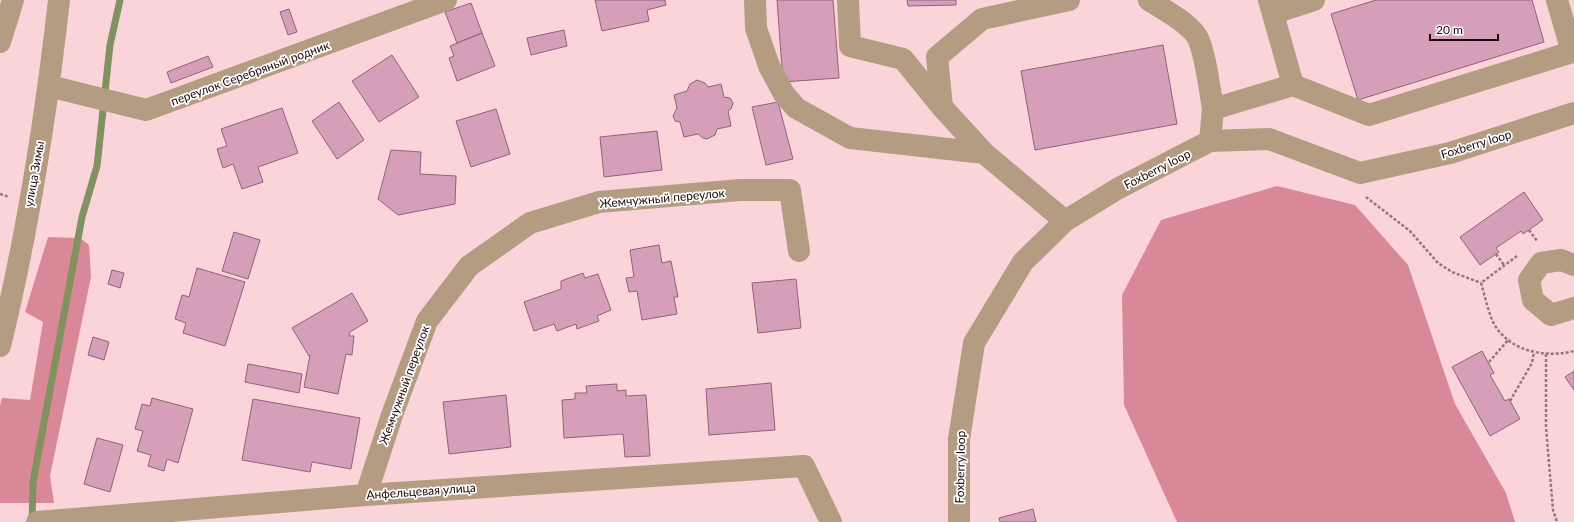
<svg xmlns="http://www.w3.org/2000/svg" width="1574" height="522" font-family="Lato,sans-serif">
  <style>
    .forest { fill: #d88897 }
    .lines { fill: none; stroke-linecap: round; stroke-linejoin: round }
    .stream { stroke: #829160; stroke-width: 7 }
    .building { fill: #d59fba; stroke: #92617a }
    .path { stroke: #94767b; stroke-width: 2.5; stroke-dasharray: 3 2; stroke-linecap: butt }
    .minor { stroke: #b49c83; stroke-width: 22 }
    .labels { text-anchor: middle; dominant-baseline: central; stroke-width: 3.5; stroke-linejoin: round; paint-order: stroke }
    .street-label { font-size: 12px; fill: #1a060b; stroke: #fff }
  </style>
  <rect width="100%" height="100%" fill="#fbd4da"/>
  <path class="forest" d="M 1277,186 L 1355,205 L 1408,265 L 1455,404 L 1506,493 L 1515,522 L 1177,522 L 1124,405 L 1122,295 L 1161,220 Z
    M 48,237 L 80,238 L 89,245 L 91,277 L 50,476 L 54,503 L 0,503 L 0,406 L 2,398 L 30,400 L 43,322 L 25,312 Z"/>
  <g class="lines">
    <path class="stream" d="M 32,522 L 33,482 L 82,217 L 97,166 L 110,45 L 120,0"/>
  </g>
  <path class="building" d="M 595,0 L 665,0 L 666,5 L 647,10 L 649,21 L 602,31 Z
    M 777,0 L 833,0 L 839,78 L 783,82 Z
    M 907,0 L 956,0 L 956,5 L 908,6 Z
    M 1376,0 L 1532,0 L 1544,42 L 1358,100 L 1331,14 Z
    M 471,3 L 482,33 L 457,43 L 445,12 Z
    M 289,9 L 297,32 L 288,35 L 280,12 Z
    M 564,30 L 567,46 L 531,55 L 527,38 Z
    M 482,33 L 495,66 L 457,81 L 449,58 L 454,56 L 450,46 Z
    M 1163,45 L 1177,124 L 1035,150 L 1021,71 Z
    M 392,55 L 419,97 L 379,122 L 352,81 Z
    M 208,56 L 213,67 L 171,83 L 167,72 Z
    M 697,80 L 705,83 L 708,87 L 721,84 L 724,97 L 730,98 L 733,103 L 731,109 L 728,111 L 731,126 L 717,129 L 715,135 L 707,139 L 703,138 L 698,134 L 684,137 L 680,122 L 675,121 L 673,116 L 677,108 L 674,95 L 687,91 L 690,84 Z
    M 339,102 L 364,140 L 337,159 L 312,121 Z
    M 778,102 L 793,159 L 766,165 L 752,107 Z
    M 282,108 L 298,153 L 258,167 L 263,182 L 242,189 L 233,164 L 223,168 L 217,149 L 227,146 L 221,129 Z
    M 496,109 L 510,154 L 471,167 L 456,121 Z
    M 657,131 L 662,170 L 604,177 L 600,137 Z
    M 391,150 L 421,152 L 420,174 L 456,176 L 455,204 L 398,215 L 378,199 Z
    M 1524,192 L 1543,220 L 1523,234 L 1521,231 L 1496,248 L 1499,252 L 1480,265 L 1460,237 Z
    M 234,232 L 260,240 L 248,279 L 222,271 Z
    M 659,245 L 662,263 L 671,261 L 678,297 L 674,297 L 677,314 L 642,320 L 637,291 L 629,292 L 626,278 L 634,277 L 630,250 Z
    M 197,268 L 245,282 L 225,346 L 183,333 L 186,323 L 175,319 L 182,295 L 189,297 Z
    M 112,270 L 124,273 L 120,288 L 108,284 Z
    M 583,273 L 585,278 L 598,274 L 611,310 L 597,316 L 599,321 L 577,329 L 576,324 L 557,331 L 554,324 L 534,331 L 524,302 L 561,289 L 561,281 Z
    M 796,279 L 801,328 L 758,333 L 752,283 Z
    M 352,293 L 368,321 L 350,332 L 349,336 L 354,336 L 352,355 L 346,354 L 338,394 L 304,387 L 310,355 L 309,356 L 292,328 Z
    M 93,337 L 109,342 L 104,360 L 88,355 Z
    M 1482,351 L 1494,373 L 1490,375 L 1505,401 L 1509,399 L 1520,419 L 1490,436 L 1452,367 Z
    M 248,364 L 302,374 L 299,393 L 245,382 Z
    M 1574,371 L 1574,390 L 1565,377 Z
    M 771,383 L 775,430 L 709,435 L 706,389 Z
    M 617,384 L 617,391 L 626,390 L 626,396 L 646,395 L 650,456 L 625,457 L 623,434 L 564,438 L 562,400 L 575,399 L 575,393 L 587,393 L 586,386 Z
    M 506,395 L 511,447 L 449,454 L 443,402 Z
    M 152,398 L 193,409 L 178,463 L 167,459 L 164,471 L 148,466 L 151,455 L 137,451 L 143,431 L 135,429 L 142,404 L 150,406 Z
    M 253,399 L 360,418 L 351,469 L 312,462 L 310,472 L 242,460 Z
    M 97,438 L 123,445 L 110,492 L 84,484 Z
    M 1033,509 L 1036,522 L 1000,522 L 999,518 Z"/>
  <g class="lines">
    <path class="path" d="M 0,194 L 9,197
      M 1366,197 L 1410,231 L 1438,263 L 1452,272 L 1481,283
      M 1529,230 L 1537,241
      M 1496,254 L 1504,265
      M 1517,256 L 1481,283 C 1485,296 1488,312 1494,324 C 1510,352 1546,358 1574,351
      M 1546,354 L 1546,428 L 1553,510 L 1557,522
      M 1489,362 L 1509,339
      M 1510,401 L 1532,363 L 1534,352"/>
    <path class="minor" d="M 755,0 L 756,28 L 769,66 L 784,94 L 796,108 L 850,138 L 984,153
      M 848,0 L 850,46 L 903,59 L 942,107
      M 1149,0 C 1164,10 1184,20 1196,35 C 1205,48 1210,92 1213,109
      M 1274,13 L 1314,0
      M 0,42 L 13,0
      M 1293,85 L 1369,115 L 1572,52 L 1557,0
      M 49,86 L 146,110 L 446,0
      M 1210,141 L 1213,109 L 1293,85 L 1269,0
      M 1065,221 L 984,153 L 942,107 L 937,57 L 982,19 L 1069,0
      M 1574,265 L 1561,260 L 1541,263 L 1529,280 L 1533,300 L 1551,315 L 1574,308
      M 0,346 C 28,232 46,116 59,0
      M 366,495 L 392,415 L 427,321 L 469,266 L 530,223 L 599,202 L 740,190 L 790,190 L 799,251
      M 37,522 L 366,495 L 804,466 L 831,522
      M 959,522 L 959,439 L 974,343 L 1023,262 L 1065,221 L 1117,189 L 1210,141 L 1269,139 L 1360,173 L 1450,153 L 1574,113"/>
  </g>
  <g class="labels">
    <g class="street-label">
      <text transform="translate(250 73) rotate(-20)">переулок Серебряный родник</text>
      <text transform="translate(1476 144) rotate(-17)">Foxberry loop</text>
      <text transform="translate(1157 169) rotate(-27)">Foxberry loop</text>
      <text transform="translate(34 174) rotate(-80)">улица Зимы</text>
      <text transform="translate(662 198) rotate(-5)">Жемчужный переулок</text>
      <text transform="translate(404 385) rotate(-70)">Жемчужный переулок</text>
      <text transform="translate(960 467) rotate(-89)">Foxberry loop</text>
      <text transform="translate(421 491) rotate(-4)">Анфельцевая улица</text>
    </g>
  </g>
  <path d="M1430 34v6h68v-6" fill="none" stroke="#1a060b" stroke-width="2"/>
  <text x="1436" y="34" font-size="12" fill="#1a060b" stroke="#ffffff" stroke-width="3" paint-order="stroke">20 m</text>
</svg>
